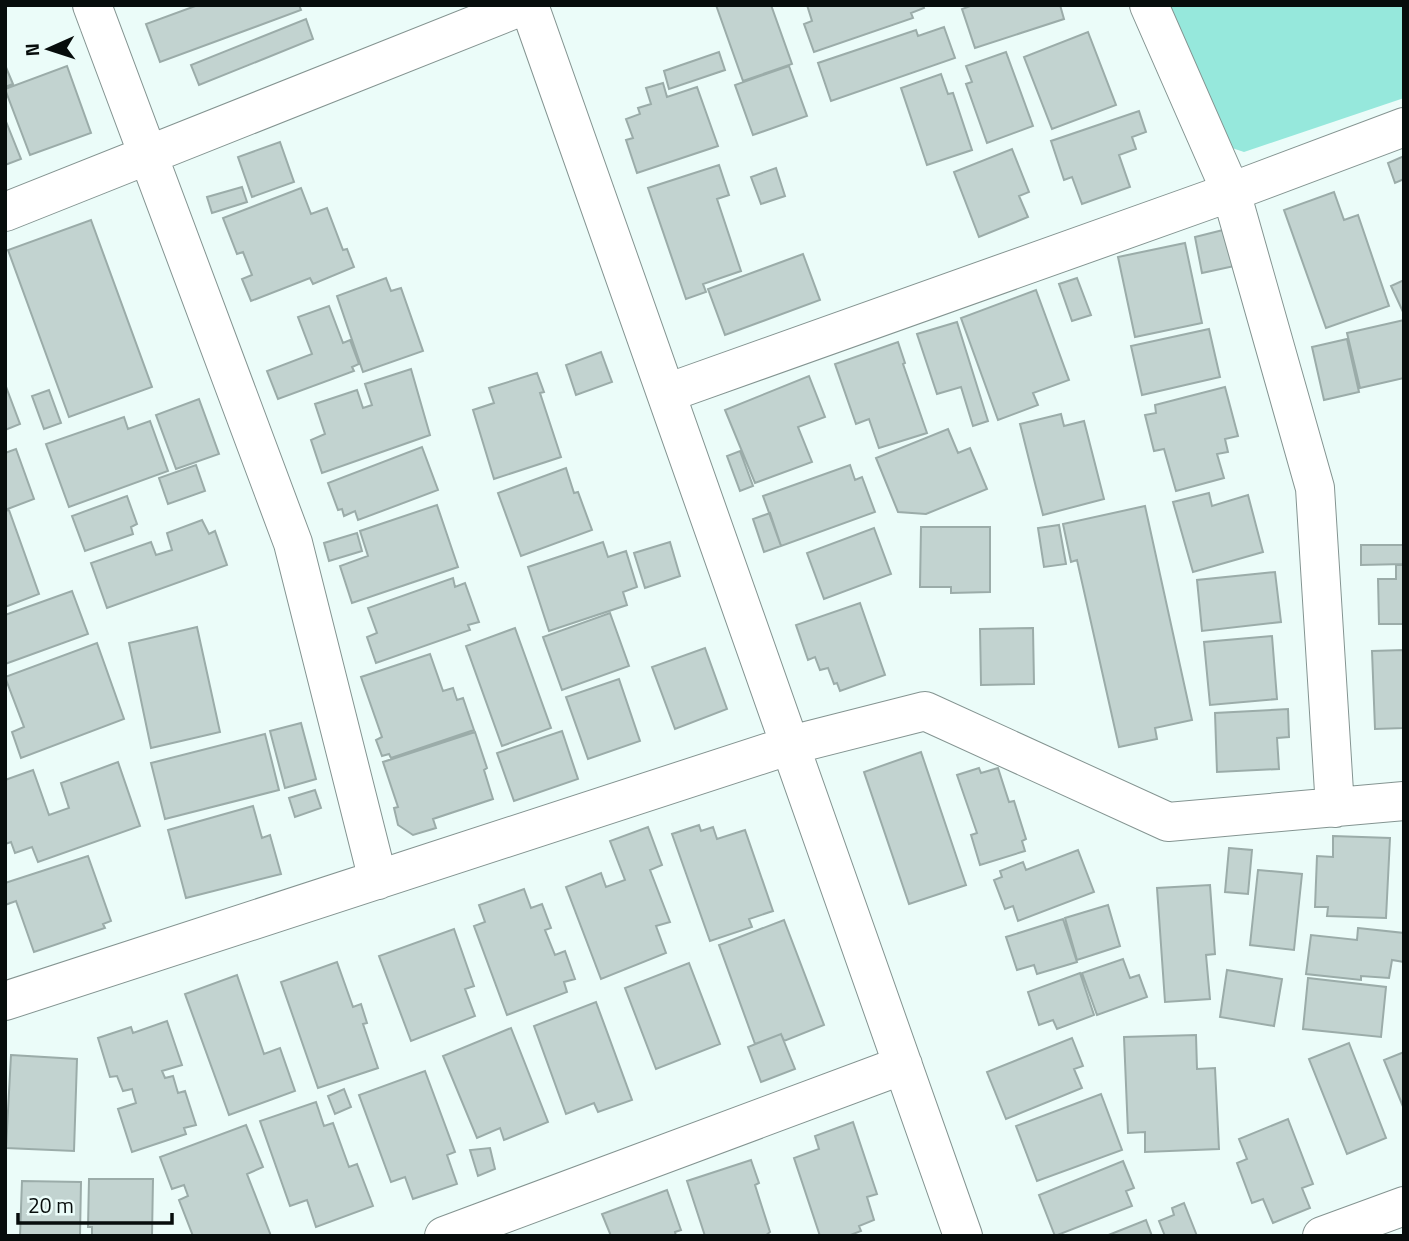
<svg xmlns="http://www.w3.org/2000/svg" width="1409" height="1241" font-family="'Titillium Web',sans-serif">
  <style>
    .green { fill: #96e8dc }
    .building { fill: #c2d3d0; stroke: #9baca9; stroke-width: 2 }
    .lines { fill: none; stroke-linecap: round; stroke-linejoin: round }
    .minor-casing { stroke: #849491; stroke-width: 40 }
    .minor { stroke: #fff; stroke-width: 38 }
  </style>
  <rect width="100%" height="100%" fill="#ebfcf9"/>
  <path class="green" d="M 1168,5 L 1404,5 L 1404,98 L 1244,152 L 1220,144 Z"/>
  <path class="building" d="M 198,5 L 299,5 L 301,10 L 160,62 L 146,24 Z
    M 716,5 L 771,5 L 792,64 L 743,81 Z
    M 807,5 L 923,5 L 924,8 L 911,13 L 913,18 L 814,52 L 804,24 L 812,21 Z
    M 973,5 L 1060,5 L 1064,19 L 975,48 L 962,9 Z
    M 306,19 L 313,39 L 199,85 L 191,65 Z
    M 944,27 L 955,58 L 831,101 L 818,63 L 916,30 L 918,36 Z
    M 1088,32 L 1116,105 L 1052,129 L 1024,57 Z
    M 719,52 L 725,70 L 669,89 L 664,71 Z
    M 1006,52 L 1033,126 L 987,143 L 966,84 L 972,82 L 966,66 Z
    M 5,65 L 13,84 L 5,87 Z
    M 67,66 L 91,133 L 30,155 L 5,89 Z
    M 789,66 L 807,116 L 753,135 L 735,85 Z
    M 941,74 L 948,94 L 953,93 L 972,150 L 927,165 L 901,88 Z
    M 663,83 L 667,97 L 697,87 L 718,146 L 637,173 L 626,140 L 633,138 L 626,119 L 640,114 L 638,108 L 651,104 L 646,88 Z
    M 1139,111 L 1146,132 L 1132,137 L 1136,149 L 1119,155 L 1130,187 L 1082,204 L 1072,177 L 1064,180 L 1051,141 Z
    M 5,119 L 21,159 L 5,165 Z
    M 280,142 L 294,182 L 252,197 L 238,157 Z
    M 1012,149 L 1029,192 L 1019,196 L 1028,217 L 979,237 L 954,172 Z
    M 1404,156 L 1404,179 L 1395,183 L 1388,163 Z
    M 719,165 L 729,195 L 717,199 L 741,271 L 703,284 L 706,292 L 686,299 L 648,188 Z
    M 776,168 L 785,196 L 761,204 L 751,177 Z
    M 242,187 L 247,202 L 212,213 L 207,197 Z
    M 301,188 L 311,214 L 327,208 L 343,250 L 347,249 L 354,267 L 313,284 L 310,278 L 251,301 L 242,279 L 252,275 L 243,252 L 237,254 L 223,218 Z
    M 1334,192 L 1344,220 L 1358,215 L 1389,306 L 1326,328 L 1284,210 Z
    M 91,220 L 152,387 L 69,417 L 8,250 Z
    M 1231,228 L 1239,265 L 1202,273 L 1195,237 Z
    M 1185,243 L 1202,323 L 1135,337 L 1118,257 Z
    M 803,254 L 820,300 L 725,335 L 708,289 Z
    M 386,278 L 391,291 L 401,288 L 423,351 L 363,372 L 337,296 Z
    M 1077,278 L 1091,315 L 1072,321 L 1059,284 Z
    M 1404,280 L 1404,314 L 1391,286 Z
    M 1036,290 L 1069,380 L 1033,393 L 1038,405 L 998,420 L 961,318 Z
    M 329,306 L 343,343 L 350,340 L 359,364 L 352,367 L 354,371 L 278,399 L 267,371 L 312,354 L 298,317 Z
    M 1404,320 L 1404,378 L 1360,388 L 1347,333 Z
    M 957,322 L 988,421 L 973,426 L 961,387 L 937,394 L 917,334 Z
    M 1209,329 L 1220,377 L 1142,395 L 1131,346 Z
    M 1347,339 L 1359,392 L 1324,400 L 1312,347 Z
    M 898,342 L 905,363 L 903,364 L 927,433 L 879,448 L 869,419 L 856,424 L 835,364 Z
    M 601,352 L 612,382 L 576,395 L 566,365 Z
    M 411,369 L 430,435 L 322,473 L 311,440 L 325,434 L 315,404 L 357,390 L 363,408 L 372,405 L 365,384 Z
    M 537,373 L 544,392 L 540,393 L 561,457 L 494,479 L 473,410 L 494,403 L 489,388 Z
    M 809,376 L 825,417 L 798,427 L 812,462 L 755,483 L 725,410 Z
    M 5,384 L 20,424 L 5,430 Z
    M 1225,387 L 1238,436 L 1225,439 L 1228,452 L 1217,454 L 1224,478 L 1176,491 L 1164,449 L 1154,451 L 1145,415 L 1156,413 L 1155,405 Z
    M 49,390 L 61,423 L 44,429 L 32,396 Z
    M 199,399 L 219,454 L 176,469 L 156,415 Z
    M 1061,414 L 1064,426 L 1084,421 L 1104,499 L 1043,515 L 1020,424 Z
    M 124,417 L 128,429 L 150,421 L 168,471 L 69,507 L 46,444 Z
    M 948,429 L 958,453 L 970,448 L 987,489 L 926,514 L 898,512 L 876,458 Z
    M 422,447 L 438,490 L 358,520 L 355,511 L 344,516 L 342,509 L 338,510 L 328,483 Z
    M 16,449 L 34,499 L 5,510 L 5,453 Z
    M 740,451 L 753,486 L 740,491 L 727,456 Z
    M 196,465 L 205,491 L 168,504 L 159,478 Z
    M 850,465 L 855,480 L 862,477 L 875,512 L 781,546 L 763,496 Z
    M 566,468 L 574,493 L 578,492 L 592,530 L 521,556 L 498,493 Z
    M 1209,493 L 1212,506 L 1248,495 L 1263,552 L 1193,572 L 1173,502 Z
    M 127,496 L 137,524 L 131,527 L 133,534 L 85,551 L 72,516 Z
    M 437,505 L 458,567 L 352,603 L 340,566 L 368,556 L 360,531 Z
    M 1145,506 L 1192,720 L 1155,728 L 1157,739 L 1119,747 L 1077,560 L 1071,562 L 1063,524 Z
    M 9,510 L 39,594 L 5,607 L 5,511 Z
    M 770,513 L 781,546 L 764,552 L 753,519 Z
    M 202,520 L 209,534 L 215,531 L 227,565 L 107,608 L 91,563 L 151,542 L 156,555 L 172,550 L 167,533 Z
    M 1059,525 L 1066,564 L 1044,567 L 1038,528 Z
    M 921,527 L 990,527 L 990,592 L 951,593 L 951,587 L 920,587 Z
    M 874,528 L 891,574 L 824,599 L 807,553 Z
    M 357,533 L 362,551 L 329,561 L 324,543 Z
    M 603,542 L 608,557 L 626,551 L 637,587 L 623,592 L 627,605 L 549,631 L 528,567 Z
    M 670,542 L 680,576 L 645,588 L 634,553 Z
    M 1361,545 L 1404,545 L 1404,564 L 1361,565 Z
    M 1396,565 L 1404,565 L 1404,624 L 1379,624 L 1378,579 L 1396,579 Z
    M 1275,572 L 1281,622 L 1202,631 L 1197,580 Z
    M 453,578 L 455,587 L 465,583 L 479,622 L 468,625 L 470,630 L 376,663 L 367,637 L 377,633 L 368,608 Z
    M 72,591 L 88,634 L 5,664 L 5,615 Z
    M 860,603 L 885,675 L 840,691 L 837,683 L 834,684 L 828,668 L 820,670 L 815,657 L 808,660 L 796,625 Z
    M 610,613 L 629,666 L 562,690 L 543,637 Z
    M 197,627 L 220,732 L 151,748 L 129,643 Z
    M 515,628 L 551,728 L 502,746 L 466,646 Z
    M 1033,628 L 1034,684 L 981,685 L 980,629 Z
    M 1272,636 L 1277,699 L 1210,705 L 1204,642 Z
    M 97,643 L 124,719 L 21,758 L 12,732 L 24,727 L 5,677 Z
    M 705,648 L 727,709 L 675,729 L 652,667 Z
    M 1404,650 L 1404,728 L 1375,729 L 1372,651 Z
    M 430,654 L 443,691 L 453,688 L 457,700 L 463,698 L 474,730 L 391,758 L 389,754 L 382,756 L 376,740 L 382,737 L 361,677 Z
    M 619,679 L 640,741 L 588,759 L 566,697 Z
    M 1288,709 L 1289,737 L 1277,738 L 1279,769 L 1217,772 L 1215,713 Z
    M 301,723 L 316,779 L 285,788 L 270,731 Z
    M 562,731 L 578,779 L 514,801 L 497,753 Z
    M 475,732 L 487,768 L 484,770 L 493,799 L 433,819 L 436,828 L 413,835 L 398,825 L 394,808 L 398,807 L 383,762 Z
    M 265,734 L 279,790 L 165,819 L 151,763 Z
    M 921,752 L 966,885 L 909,904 L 864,772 Z
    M 118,762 L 140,826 L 38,862 L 32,847 L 15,853 L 11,842 L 5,844 L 5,780 L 33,770 L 49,815 L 69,808 L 61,783 Z
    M 979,768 L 981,773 L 998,768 L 1009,802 L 1014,801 L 1026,839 L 1022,841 L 1025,851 L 980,865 L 971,835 L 977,833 L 957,775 Z
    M 315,790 L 321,808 L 295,817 L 289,798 Z
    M 253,806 L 262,838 L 270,835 L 281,874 L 186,898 L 168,830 Z
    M 699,825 L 701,831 L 713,827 L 717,839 L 745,830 L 773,911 L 749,919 L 752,927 L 710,941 L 672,834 Z
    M 648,827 L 662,865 L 650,870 L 670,922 L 656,926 L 666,953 L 601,979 L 566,887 L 601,873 L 606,887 L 625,880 L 610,841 Z
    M 1333,836 L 1390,838 L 1386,918 L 1327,916 L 1328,907 L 1315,907 L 1317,856 L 1333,857 Z
    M 1229,848 L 1252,850 L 1248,894 L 1225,892 Z
    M 1078,850 L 1094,892 L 1018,921 L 1013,906 L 1005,909 L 994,880 L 1002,877 L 1000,871 L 1023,862 L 1026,870 Z
    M 88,856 L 111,921 L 103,924 L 105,928 L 34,952 L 16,901 L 5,905 L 5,883 Z
    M 1258,870 L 1302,874 L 1294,950 L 1250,945 Z
    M 1210,885 L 1215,954 L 1206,955 L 1210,999 L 1165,1002 L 1157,888 Z
    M 524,889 L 531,908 L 542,904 L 551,928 L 545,930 L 555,955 L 565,951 L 575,979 L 564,982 L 567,992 L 507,1015 L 474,926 L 485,922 L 479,905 Z
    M 1108,905 L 1120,946 L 1077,960 L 1065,918 Z
    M 1063,919 L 1077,962 L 1037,974 L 1034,965 L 1017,970 L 1006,937 Z
    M 784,920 L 824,1025 L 784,1041 L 781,1034 L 755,1044 L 719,945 Z
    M 1358,928 L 1404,933 L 1404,962 L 1392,960 L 1389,978 L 1361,976 L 1361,980 L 1306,974 L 1311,935 L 1357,940 Z
    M 454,929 L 474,986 L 465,989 L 475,1016 L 411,1041 L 379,956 Z
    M 1123,959 L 1130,978 L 1139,975 L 1147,997 L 1097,1015 L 1082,973 Z
    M 337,962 L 353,1007 L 361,1004 L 367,1023 L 363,1024 L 378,1068 L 318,1088 L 281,982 Z
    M 689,963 L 720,1044 L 656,1069 L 625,988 Z
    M 1227,970 L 1282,979 L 1274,1026 L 1220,1017 Z
    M 1080,973 L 1094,1015 L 1057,1029 L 1053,1020 L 1039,1025 L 1028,992 Z
    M 237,975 L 264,1054 L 280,1048 L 295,1091 L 229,1115 L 185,994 Z
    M 1308,978 L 1386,987 L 1381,1037 L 1303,1029 Z
    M 596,1002 L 632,1100 L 598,1112 L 594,1103 L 566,1114 L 534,1026 Z
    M 167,1021 L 182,1065 L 162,1071 L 165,1078 L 173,1076 L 178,1093 L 185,1091 L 196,1125 L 184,1128 L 186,1134 L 132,1152 L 118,1109 L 136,1103 L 132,1089 L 123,1091 L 117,1076 L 110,1077 L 98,1038 L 131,1027 L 133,1033 Z
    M 511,1028 L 548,1122 L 504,1140 L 500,1128 L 477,1138 L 443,1056 Z
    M 781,1034 L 795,1069 L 761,1082 L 748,1047 Z
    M 1196,1035 L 1197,1069 L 1215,1068 L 1219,1149 L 1145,1152 L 1145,1132 L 1128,1133 L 1124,1037 Z
    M 1072,1038 L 1083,1066 L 1074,1069 L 1082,1088 L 1006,1119 L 987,1072 Z
    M 1349,1043 L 1386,1138 L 1347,1154 L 1309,1059 Z
    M 1404,1052 L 1404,1109 L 1384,1060 Z
    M 11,1055 L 77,1059 L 74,1151 L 6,1148 Z
    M 425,1071 L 455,1152 L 447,1155 L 457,1184 L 413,1199 L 405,1177 L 391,1182 L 359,1095 Z
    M 344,1089 L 351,1107 L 335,1114 L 328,1096 Z
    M 1101,1094 L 1122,1150 L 1037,1181 L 1016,1126 Z
    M 316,1102 L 324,1126 L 333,1123 L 349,1167 L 357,1164 L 373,1206 L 316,1227 L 307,1200 L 290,1206 L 260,1121 Z
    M 1288,1119 L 1313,1184 L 1302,1188 L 1310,1208 L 1273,1223 L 1263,1199 L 1252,1203 L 1237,1163 L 1247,1159 L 1239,1139 Z
    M 853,1122 L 877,1194 L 867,1197 L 874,1220 L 859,1226 L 861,1231 L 848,1236 L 820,1236 L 794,1158 L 819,1149 L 815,1136 Z
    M 246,1125 L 263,1167 L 247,1174 L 271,1236 L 193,1236 L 179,1200 L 188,1196 L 184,1185 L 172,1189 L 160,1157 Z
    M 490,1148 L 495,1169 L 478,1176 L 470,1150 Z
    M 751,1160 L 759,1183 L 755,1185 L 770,1232 L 765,1236 L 705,1236 L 687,1181 Z
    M 1123,1161 L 1134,1188 L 1126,1191 L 1132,1206 L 1055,1236 L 1039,1195 Z
    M 89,1179 L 153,1179 L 152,1236 L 92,1236 L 92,1227 L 88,1227 Z
    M 22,1181 L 81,1182 L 80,1236 L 20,1236 Z
    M 667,1190 L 681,1230 L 675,1232 L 676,1236 L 611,1236 L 602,1214 Z
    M 1184,1203 L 1197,1236 L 1165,1236 L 1159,1221 L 1174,1215 L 1172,1208 Z
    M 1146,1220 L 1152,1236 L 1106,1236 Z"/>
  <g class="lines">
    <defs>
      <path id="minor" d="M 92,5 L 293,543 L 378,880
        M 529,5 L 963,1236
        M 1149,5 L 1231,192 L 1315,488 L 1335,808
        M 5,212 L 525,5
        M 667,393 L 1231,192 L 1404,127
        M 5,1001 L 791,745 L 925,711 L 1168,822 L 1404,801
        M 444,1236 L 903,1065
        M 1322,1236 L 1404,1206"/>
    </defs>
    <use href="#minor" class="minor-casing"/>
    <use href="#minor" class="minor"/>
  </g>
  <rect width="1409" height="1241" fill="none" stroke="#070d0c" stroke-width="14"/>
  <g transform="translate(49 49) rotate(267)" stroke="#ebfcf9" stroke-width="5" paint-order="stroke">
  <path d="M0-5L12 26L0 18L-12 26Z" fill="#070d0c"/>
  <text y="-10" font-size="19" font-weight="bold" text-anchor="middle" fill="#070d0c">N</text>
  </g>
  <path d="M18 1213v10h154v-10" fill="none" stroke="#070d0c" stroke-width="3.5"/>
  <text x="28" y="1213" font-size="21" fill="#070d0c" stroke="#ebfcf9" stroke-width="5" paint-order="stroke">20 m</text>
</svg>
